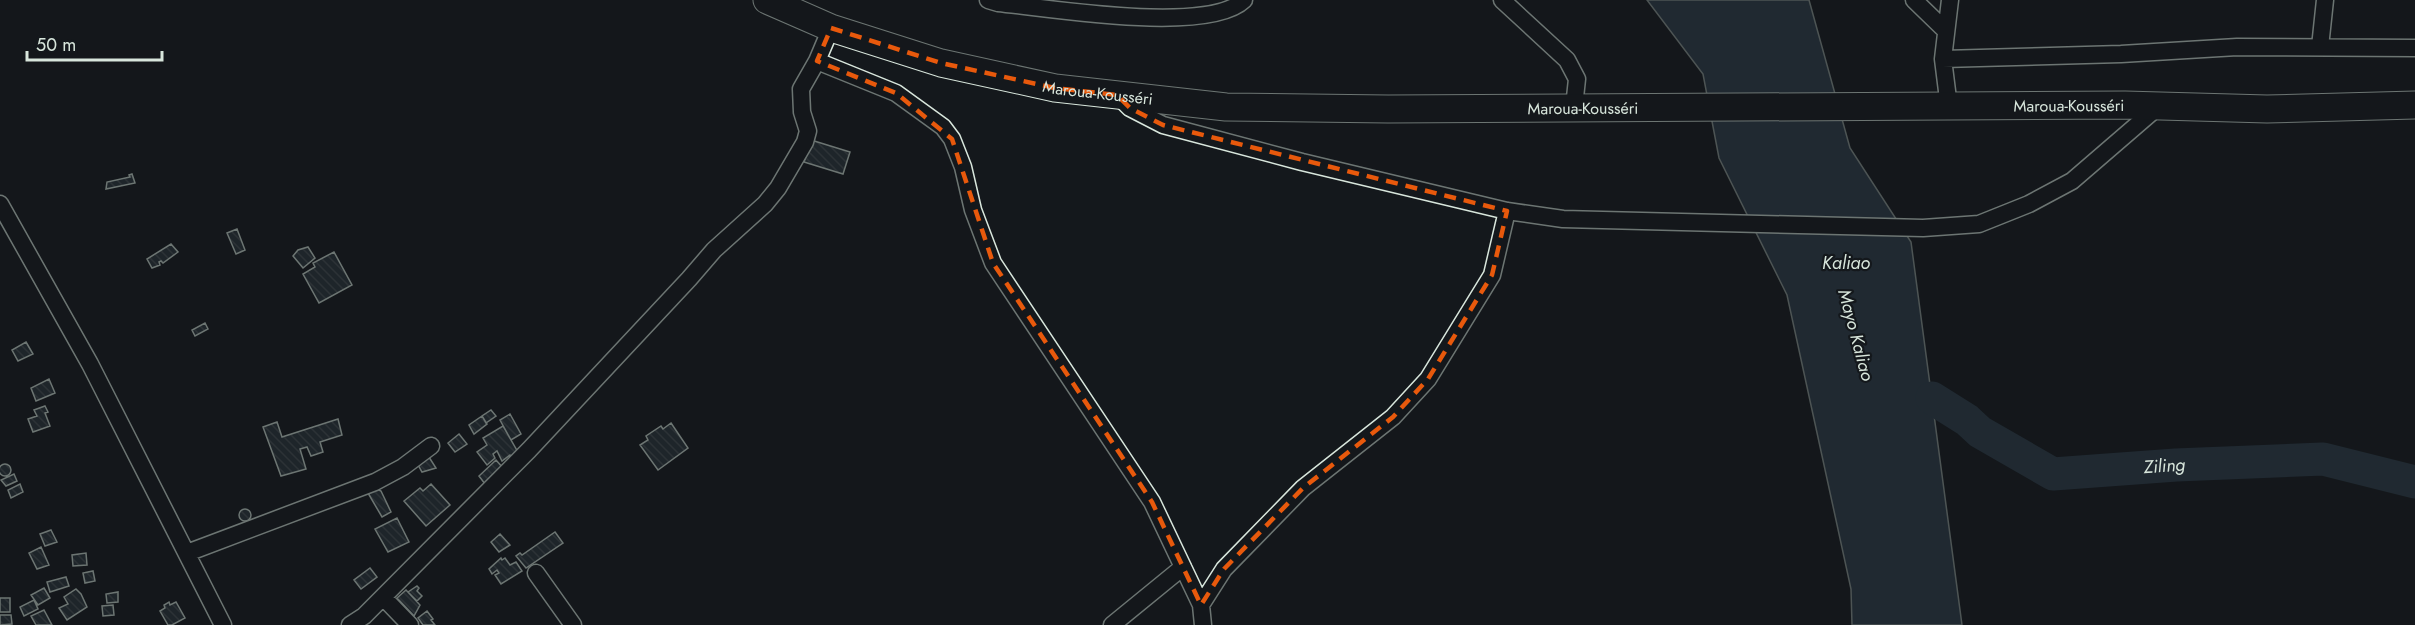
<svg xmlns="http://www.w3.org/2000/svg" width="2415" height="625" font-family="Jost,sans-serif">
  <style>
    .water { fill: #2f3f4d; stroke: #939e99; stroke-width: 1.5 }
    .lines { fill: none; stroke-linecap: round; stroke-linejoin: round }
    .river { stroke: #2f3f4d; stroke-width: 33 }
    .building { fill: url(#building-back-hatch); stroke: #d8e6dc; stroke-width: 1.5 }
    .minor-casing { stroke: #d8e6dc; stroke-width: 19 }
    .trunk-casing { stroke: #d8e6dc; stroke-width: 29 }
    .minor { stroke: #14181c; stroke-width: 16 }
    .trunk { stroke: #14181c; stroke-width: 27 }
    .marked { fill: none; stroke: #e8590c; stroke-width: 4.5; stroke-dasharray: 12 8; stroke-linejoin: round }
    .labels { text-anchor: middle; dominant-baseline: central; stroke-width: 4.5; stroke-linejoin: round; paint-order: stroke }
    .street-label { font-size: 16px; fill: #d8e6dc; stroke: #14181c }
    .water-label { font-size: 18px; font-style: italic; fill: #d8e6dc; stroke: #14181c }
  </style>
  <defs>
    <pattern id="building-back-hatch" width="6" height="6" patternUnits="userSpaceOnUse" patternTransform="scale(1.5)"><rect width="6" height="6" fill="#2c363c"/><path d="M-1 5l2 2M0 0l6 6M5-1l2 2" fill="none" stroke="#4a5358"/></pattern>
  </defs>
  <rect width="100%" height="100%" fill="#14181c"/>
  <path class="water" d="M 1647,0 L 1809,0 L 1850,148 L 1911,242 L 1962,625 L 1852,625 L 1851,589 L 1787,295 L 1719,158 L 1703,74 Z"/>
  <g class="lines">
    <path class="river" id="s1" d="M 1932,398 L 1967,420 L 1980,432 L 2053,474 L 2176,465 L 2323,459 L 2415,482"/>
  </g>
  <path class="building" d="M 811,140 L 850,152 L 843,174 L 804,162 Z
    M 132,174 L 135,183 L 106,189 L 107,182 L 130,177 L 129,175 Z
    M 237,229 L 245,250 L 236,254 L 227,233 Z
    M 171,244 L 178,252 L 163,263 L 161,261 L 159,262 L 160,265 L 152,268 L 147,259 Z
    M 308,247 L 315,258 L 303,268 L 293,256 L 298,250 Z
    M 334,252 L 352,285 L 319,303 L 303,274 L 315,267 L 313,263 Z
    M 205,323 L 208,329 L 195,336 L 192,330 Z
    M 26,342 L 33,354 L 18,361 L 12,350 Z
    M 49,379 L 55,393 L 36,401 L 31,388 Z
    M 45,406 L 48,412 L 45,413 L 50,426 L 33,432 L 28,419 L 37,416 L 34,410 Z
    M 491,410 L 496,416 L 486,423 L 482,416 Z
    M 510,414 L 521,434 L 511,440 L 500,420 Z
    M 482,416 L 487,424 L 474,434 L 469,425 Z
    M 338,419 L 342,435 L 320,442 L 323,452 L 311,456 L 307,447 L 300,449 L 306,469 L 281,476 L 263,427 L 277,422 L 282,437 Z
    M 671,423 L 688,448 L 658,470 L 640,445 L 648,440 L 646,436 L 661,426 L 663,429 Z
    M 503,426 L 519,454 L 512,458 L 510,455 L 502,461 L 497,451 L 493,454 L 495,458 L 487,465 L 477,452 L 487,445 L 483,438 Z
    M 459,434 L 467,444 L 455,452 L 448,443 Z
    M 427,454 L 436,468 L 422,472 L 417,463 Z
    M 496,460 L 503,468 L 485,484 L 479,476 Z
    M-1 470a6 6 0 1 1 12 0a6 6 0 1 1-12 0Z
    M 14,474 L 17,481 L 6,486 L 1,480 Z
    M 20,484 L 23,492 L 11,498 L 8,490 Z
    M 431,484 L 450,505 L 426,526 L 404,501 L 420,488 L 423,491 Z
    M 377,489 L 381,491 L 391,512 L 382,517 L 368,493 Z
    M239 515a6 6 0 1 1 12 0a6 6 0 1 1-12 0Z
    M 397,518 L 409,542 L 388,552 L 375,529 Z
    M 51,530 L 57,542 L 45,546 L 40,534 Z
    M 555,532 L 563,543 L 526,568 L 516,556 L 520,553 L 522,555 Z
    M 500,534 L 510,545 L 499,552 L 491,542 Z
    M 41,547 L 49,565 L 37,569 L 29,553 Z
    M 86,553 L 87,565 L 73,566 L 72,555 Z
    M 501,558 L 502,560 L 505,558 L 510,565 L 516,562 L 522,571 L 501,584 L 495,575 L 499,573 L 497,570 L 492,574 L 489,569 Z
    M 370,568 L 377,577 L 361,589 L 354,580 Z
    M 93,571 L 95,581 L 85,583 L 83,573 Z
    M 66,577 L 69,586 L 50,592 L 47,582 Z
    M 417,586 L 419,588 L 417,591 L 422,596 L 417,601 L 408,592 Z
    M 44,588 L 50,598 L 38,605 L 31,595 Z
    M 76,589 L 81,594 L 87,607 L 67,620 L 59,608 L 68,604 L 64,597 Z
    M 406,590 L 420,605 L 414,616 L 397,598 Z
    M 118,592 L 118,602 L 107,603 L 106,594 Z
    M 0,598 L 10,598 L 10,612 L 0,612 Z
    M 34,600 L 38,609 L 24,616 L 20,607 Z
    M 169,602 L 170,605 L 176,602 L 185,618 L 172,625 L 168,625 L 160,611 L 165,608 L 164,605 Z
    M 113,605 L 114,615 L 103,616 L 102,606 Z
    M 44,610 L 52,625 L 36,625 L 31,616 Z
    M 427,611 L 433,619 L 431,620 L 435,625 L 423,625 L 418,618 Z
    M 0,615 L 11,615 L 12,624 L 0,625 Z"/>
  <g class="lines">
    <defs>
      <path id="minor" d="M 988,0 L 998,3 C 1049,8 1208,35 1244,0
        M 1502,0 L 1567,60 L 1577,79 L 1574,107
        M 1914,0 L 1946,31
        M 2320,47 L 2325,0
        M 1943,59 L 2121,54 L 2237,47 L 2415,48
        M 817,61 L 896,93 L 943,127 L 952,139 L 963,167 L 973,210 L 993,263 L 1152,502 L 1201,605
        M 1118,96 L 1130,108 L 1163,125 L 1302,162 L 1507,211 L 1563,219 L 1923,228 L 1979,224 L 2029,204 L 2072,181 L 2159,106
        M 1949,107 L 1943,59 L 1950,0
        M 0,204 L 90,364 L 223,625
        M 187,553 L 375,482 L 403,467 L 431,446
        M 536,573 L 573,625
        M 383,597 L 410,625
        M 350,625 L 364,616 L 529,450 L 689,279 L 714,250 L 765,204 L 778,188 L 805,142 L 808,131 L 802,112 L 801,89 L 817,61 L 831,28
        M 1112,625 L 1183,567
        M 1203,625 L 1201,605 L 1224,569 L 1303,488 L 1393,417 L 1428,379 L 1492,275 L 1507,211"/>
      <g id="trunk">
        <path id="s2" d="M 767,0 L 831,28 L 941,63 L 1055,88 L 1226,107 L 1388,109 L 2125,105 L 2267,109 L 2415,105"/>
      </g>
    </defs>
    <use href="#minor" class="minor-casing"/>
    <use href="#trunk" class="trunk-casing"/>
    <use href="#minor" class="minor"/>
    <use href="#trunk" class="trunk"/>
  </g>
  <path d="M0 0H2415V625H0ZM 831,28 L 941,63 L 1055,88 L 1117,95 L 1130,108 L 1163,125 L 1507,211 L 1492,275 L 1428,379 L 1393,417 L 1303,488 L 1224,569 L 1201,605 L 1152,502 L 993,263 L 952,139 L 896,93 L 817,61 Z" fill="#14181c" fill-opacity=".55" fill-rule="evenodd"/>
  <path class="marked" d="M 831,28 L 941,63 L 1055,88 L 1117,95 L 1130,108 L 1163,125 L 1507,211 L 1492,275 L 1428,379 L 1393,417 L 1303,488 L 1224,569 L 1201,605 L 1152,502 L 993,263 L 952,139 L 896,93 L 817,61 Z"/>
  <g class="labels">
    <g class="street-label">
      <text stroke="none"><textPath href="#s2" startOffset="345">Maroua-Kousséri</textPath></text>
      <text stroke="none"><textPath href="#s2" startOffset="1317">Maroua-Kousséri</textPath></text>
      <text stroke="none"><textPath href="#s2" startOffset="831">Maroua-Kousséri</textPath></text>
    </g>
    <g class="water-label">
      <text x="1846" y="263">Kaliao</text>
      <text transform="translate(1856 335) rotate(75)">Mayo Kaliao</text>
      <text stroke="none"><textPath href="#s1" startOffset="255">Ziling</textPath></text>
    </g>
  </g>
  <path d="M27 51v9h135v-9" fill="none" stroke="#d8e6dc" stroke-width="3"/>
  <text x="36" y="51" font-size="18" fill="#d8e6dc" stroke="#14181c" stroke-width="4.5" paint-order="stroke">50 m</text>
</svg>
